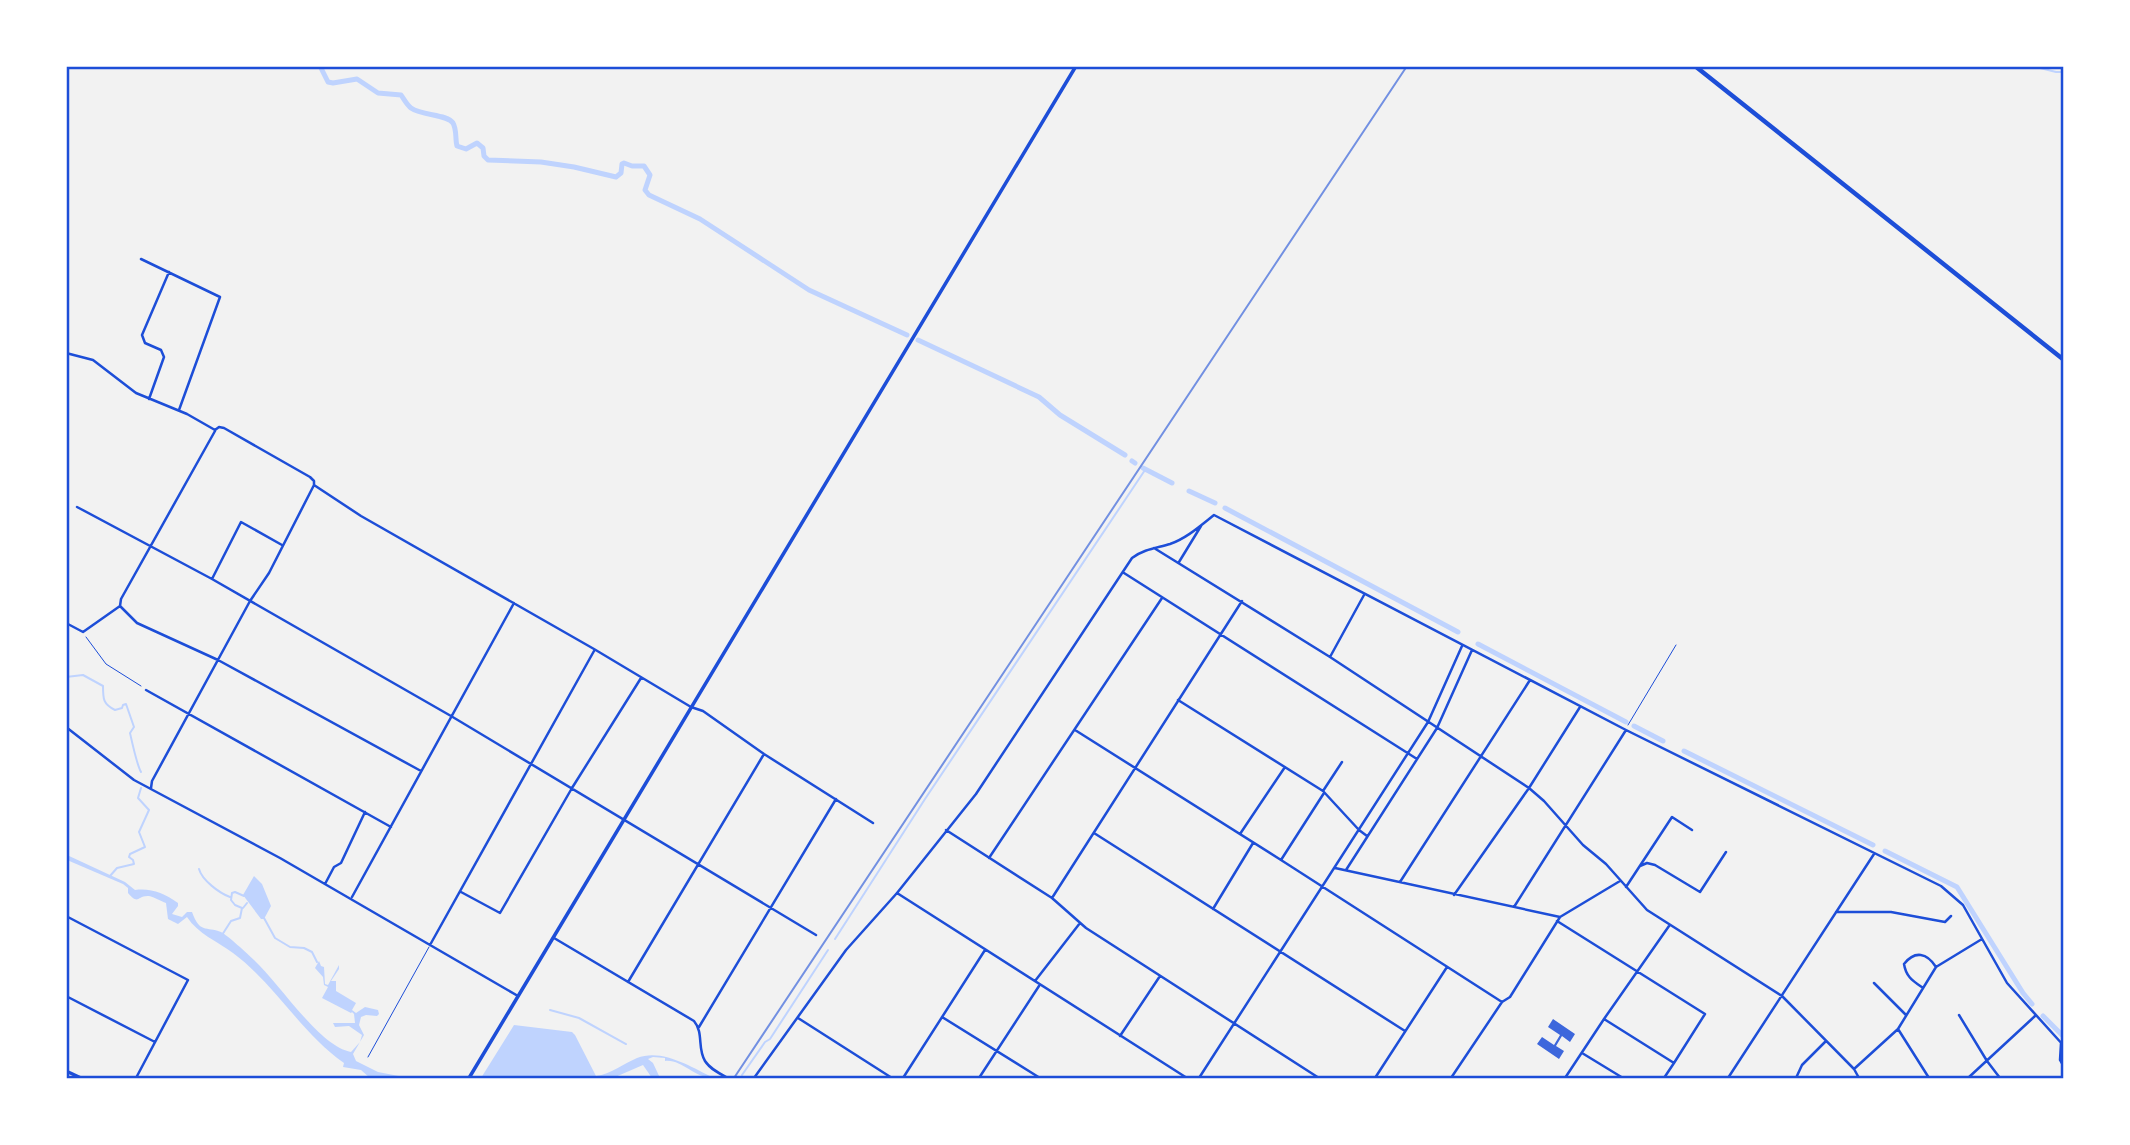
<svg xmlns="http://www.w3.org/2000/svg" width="2130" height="1145" font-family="'Roboto Condensed',sans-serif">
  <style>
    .water { fill: #bfd3fe }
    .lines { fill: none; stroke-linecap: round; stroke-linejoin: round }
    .stream { stroke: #bfd3fe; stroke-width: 2 }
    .canal { stroke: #bfd3fe; stroke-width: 5 }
    .building { fill: #3d67dc }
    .path { stroke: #1d4ed8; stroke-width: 1 }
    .service { stroke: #1d4ed8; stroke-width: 1 }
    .minor { stroke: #1d4ed8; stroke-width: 2.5 }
    .tertiary { stroke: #1d4ed8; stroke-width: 3.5 }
    .secondary { stroke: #1d4ed8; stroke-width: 3.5 }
    .primary { stroke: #1d4ed8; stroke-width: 4.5 }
    .rail { stroke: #7290e2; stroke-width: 2 }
    .neatline { fill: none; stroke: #1d4ed8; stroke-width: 2.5 }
  </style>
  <rect width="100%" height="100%" fill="#f2f2f2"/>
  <path class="water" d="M 67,855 L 125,882 L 135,890 C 151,888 164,893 178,903 L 178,906 L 172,914 L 182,917 L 187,912 L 192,912 C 200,934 206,926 221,932 C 227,935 248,954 254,960 C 280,984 319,1046 351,1052 L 360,1042 L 362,1035 L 349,1026 L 335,1027 L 333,1023 L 355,1023 L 354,1014 L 352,1012 L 351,1013 L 322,998 L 328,987 L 324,985 L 323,977 L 315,968 L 319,961 L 321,966 L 324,967 L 325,984 L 328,985 L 339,965 L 339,969 L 331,981 L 336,981 L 336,991 L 356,1003 L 352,1010 L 356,1013 L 365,1007 L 378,1010 L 379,1014 L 377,1016 L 366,1015 L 361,1017 L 359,1025 L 364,1035 L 353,1054 L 356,1061 L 378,1072 L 409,1078 L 370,1078 L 361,1070 L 343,1067 L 344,1063 C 301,1033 275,984 233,953 C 217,941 198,934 187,917 L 178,924 L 168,919 L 166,903 C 161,901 154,897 149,896 C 137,895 139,906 128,893 L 128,888 L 123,884 L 67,860 Z
    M 254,876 L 262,884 L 271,906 L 264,919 L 261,919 L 243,895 Z
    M 514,1025 L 572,1032 L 575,1035 L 596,1076 C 611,1074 623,1064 637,1058 C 662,1048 691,1067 714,1078 C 695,1079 682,1059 665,1061 L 665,1058 L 653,1057 L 648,1059 L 653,1063 L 660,1078 L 652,1078 L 643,1065 L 613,1078 L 481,1078 Z"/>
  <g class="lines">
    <path class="stream" d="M 2032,66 L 2056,72 L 2064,72
      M 66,677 L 83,675 L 103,686 C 103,699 103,704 115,710 L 122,708 L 123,705 L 126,704 L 134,727 L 130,733 C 132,742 137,765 141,772
      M 199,869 C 202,880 219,893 230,897
      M 110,876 L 117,868 L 134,864 L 133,860 L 129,857 L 130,854 L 145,847 L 139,832 L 149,810 L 138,798 L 141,788
      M 243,908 L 247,903
      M 264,918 L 275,938 L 290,947 L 304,948 L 312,952 L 317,962
      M 222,935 L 231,921 L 240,918 L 242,908 L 235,905 L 231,900 L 232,893 L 235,892 L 244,896
      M 835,939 L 925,799 L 1145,470
      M 550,1010 L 579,1018 L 626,1044
      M 742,1075 L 765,1042 L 770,1039 L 828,950"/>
    <path class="canal" d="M 320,66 L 328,82 L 333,83 L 357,79 L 378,93 L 401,95 C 404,99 407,105 411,108 C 422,116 447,114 453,123 C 457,130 455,139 457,146 L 466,149 L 477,143 L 483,148 L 484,156 L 488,160 L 541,162 L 574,167 L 616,177 L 621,173 L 622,164 L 624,163 L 632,166 L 644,166 L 650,175 L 645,190 L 649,195 L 700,219 L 809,290 L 907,335
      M 918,340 L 1039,397 L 1060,415 L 1125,455
      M 1132,461 L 1135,463
      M 1143,468 L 1172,483
      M 1189,491 L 1215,503
      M 1225,508 L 1458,632
      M 1478,644 L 1626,722
      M 1634,726 L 1663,741
      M 1684,751 L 1873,845
      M 1885,851 L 1957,887 L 2023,993 L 2032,1004
      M 2043,1016 L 2064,1037"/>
  </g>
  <path class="building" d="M 1553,1019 L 1575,1034 L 1570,1042 L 1562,1036 L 1556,1046 L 1564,1051 L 1559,1059 L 1537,1044 L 1542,1037 L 1554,1045 L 1560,1035 L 1548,1027 Z"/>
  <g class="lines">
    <path class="path" d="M 86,637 L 106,664 L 141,686
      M 1628,725 L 1676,645"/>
    <path class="service" d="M 368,1057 L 429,947"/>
    <path class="minor" d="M 141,259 L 220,297 L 179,410
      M 66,353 L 93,360 L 136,393 L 187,414 L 215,430
      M 149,399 L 164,357 L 161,350 L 145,343 L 142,335 L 169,272
      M 215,430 L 219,427 L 224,428 L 310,477 L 314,481 L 314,485 L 361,516 L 594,649 L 691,707 L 703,711 L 764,754 L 873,823
      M 77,507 L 212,579 L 451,716 L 816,935
      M 1154,548 L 1330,657 L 1529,788 L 1544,801 L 1583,845 L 1606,864 L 1647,910 L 1782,996 L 1854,1069 L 1859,1078
      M 1179,562 L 1201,526
      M 1124,573 L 1417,759
      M 212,579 L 241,522 L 282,545
      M 120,606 L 137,623 L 218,660 L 421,771
      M 120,606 L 121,599 L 215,431
      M 66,623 L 83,632 L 120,606
      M 1330,657 L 1364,595
      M 146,690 L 391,827
      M 1178,700 L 1323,791 L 1359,830 L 1367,836
      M 66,727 L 134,780 L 280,858 L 518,996
      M 1075,730 L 1281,860 L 1502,1002
      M 151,788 L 152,781 L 250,601 L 269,573 L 314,485
      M 1323,791 L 1342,762
      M 946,830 L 1052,898 L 1086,928 L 1319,1078
      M 1094,833 L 1405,1031
      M 1240,834 L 1285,767
      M 989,858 L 1162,598
      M 1281,860 L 1324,793
      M 1640,866 L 1647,863 L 1655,865 L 1700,892 L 1726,852
      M 1335,868 L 1560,917
      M 1346,870 L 1437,728 L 1472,650
      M 1400,882 L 1530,680
      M 325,884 L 334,867 L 341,863 L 365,812
      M 1626,887 L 1672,817 L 1692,830
      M 461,892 L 500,913 L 572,788 L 641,678
      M 897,893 L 1187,1078
      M 1454,895 L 1529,788 L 1580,707
      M 352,897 L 514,603
      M 1052,898 L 1242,601
      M 1514,907 L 1626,730
      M 1213,909 L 1253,843
      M 1836,912 L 1891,912 L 1945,922 L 1951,916
      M 66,916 L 188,980 L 136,1078
      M 1557,921 L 1705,1014 L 1674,1063
      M 554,938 L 694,1021 C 704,1033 697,1048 705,1061 C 710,1069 720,1074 728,1078
      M 430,945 L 594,651
      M 1035,981 L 1080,923
      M 628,982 L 764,754
      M 1874,983 L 1906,1015
      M 1923,988 C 1913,981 1906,977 1904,964 C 1915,950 1927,953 1936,967
      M 66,996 L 155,1042
      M 1959,1015 L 1987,1061 L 2000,1078
      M 942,1017 L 1040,1078
      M 798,1018 L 892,1078
      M 1604,1019 L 1674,1063 L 1664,1078
      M 699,1027 L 836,799
      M 1898,1029 L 1929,1078
      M 1120,1036 L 1160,976
      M 2061,1043 L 2060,1060 L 2064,1067
      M 1582,1053 L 1623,1078
      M 1854,1069 L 1898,1029 L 1936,967 L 1982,939
      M 754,1078 L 846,950 L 897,893 L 976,794 L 1132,558 C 1144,549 1157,548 1170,544 C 1187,538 1200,526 1214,515 L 1626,730 L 1941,886 L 1963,905 L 2007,983 L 2064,1046
      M 903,1078 L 985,950
      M 979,1078 L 1039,986
      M 1199,1078 L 1428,722 L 1462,646
      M 1375,1078 L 1447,967
      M 1451,1078 L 1502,1002 L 1510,997 L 1560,917 L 1620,881
      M 1565,1078 L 1604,1019 L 1669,926
      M 1728,1078 L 1874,854
      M 1796,1078 L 1802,1065 L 1826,1041
      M 1968,1078 L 2035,1016"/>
    <path class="tertiary" d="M 66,1071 L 81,1078"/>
    <path class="secondary" d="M 469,1078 L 1076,66"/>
    <path class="primary" d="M 1695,66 L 2064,360"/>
    <path class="rail" d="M 734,1078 L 1407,66"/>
  </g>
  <rect width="2130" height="1145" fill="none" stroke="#ffffff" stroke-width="136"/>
  <rect x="68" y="68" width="1994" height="1009" class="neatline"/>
</svg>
